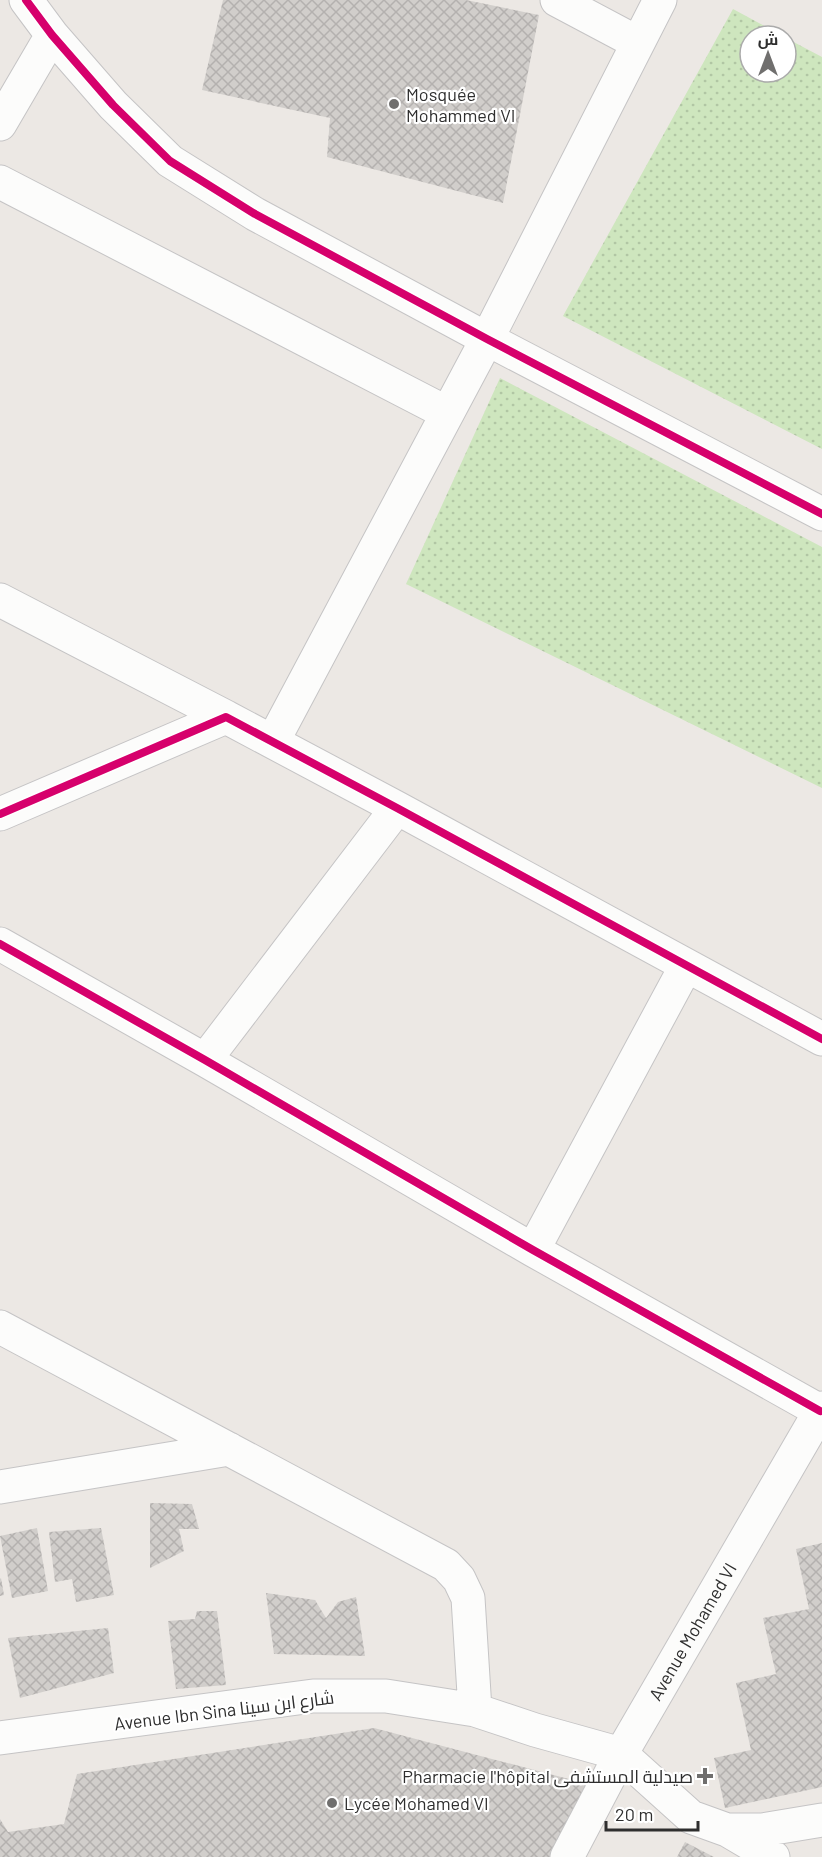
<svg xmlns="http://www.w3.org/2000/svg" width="822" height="1857" font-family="Barlow,Cairo,sans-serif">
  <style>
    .park { fill: url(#park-dots) }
    .building { fill: url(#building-cross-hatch) }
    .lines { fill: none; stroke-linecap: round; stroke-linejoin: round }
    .minor-casing { stroke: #c5c4c5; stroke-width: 35 }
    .secondary-casing { stroke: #c5c4c5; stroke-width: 35 }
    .minor { stroke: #fcfcfb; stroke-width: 33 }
    .secondary { stroke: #fcfcfb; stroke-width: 33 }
    .cycleway-casing { stroke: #fff; stroke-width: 11 }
    .cycleway { stroke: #d6006c; stroke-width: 8 }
    .poi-dot { fill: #706f6e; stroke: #fff; stroke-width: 2 }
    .labels { text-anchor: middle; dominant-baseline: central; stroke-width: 4.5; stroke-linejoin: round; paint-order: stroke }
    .poi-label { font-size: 18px; fill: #2e2e2e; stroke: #fff; text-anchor: start }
    .street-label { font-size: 18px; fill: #2e2e2e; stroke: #fff }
  </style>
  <defs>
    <pattern id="park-dots" width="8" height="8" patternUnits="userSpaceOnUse" patternTransform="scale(1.5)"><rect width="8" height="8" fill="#cee6be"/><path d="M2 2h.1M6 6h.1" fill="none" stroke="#b1c6a4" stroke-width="1.8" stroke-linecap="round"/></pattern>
    <pattern id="building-cross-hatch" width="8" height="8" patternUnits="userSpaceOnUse" patternTransform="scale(1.5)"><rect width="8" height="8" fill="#d1cecb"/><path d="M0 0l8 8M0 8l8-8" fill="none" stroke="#b4b1af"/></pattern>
  </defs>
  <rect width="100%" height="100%" fill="#ece8e4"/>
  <path class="park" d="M 733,9 L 783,36 L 750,36 L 750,72 L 786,72 L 786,38 L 822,57 L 822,449 L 563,316 Z
    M 500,378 L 822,547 L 822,788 L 406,584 Z"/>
  <path class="building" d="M 223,0 L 466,0 L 539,15 L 503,203 L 327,157 L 330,118 L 202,90 Z
    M 150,1503 L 192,1504 L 199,1529 L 179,1529 L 184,1551 L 150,1568 Z
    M 37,1528 L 48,1591 L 12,1598 L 0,1536 Z
    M 101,1528 L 114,1595 L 76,1602 L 72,1579 L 55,1582 L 49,1532 Z
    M 822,1543 L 822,1787 L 725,1808 L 714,1758 L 751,1750 L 736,1683 L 776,1674 L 763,1618 L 809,1609 L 796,1549 Z
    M 1,1578 L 4,1595 L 0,1596 L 0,1579 Z
    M 266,1593 L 315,1600 L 326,1618 L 338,1602 L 356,1597 L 365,1656 L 274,1654 Z
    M 197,1611 L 217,1611 L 226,1685 L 176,1689 L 168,1621 L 195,1619 Z
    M 108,1628 L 114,1673 L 20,1698 L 8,1638 Z
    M 374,1728 L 603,1788 L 564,1857 L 0,1857 L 0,1819 L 8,1832 L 64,1824 L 77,1774 Z
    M 685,1842 L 714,1857 L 677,1857 Z"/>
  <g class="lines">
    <defs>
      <path id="minor" d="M 26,0 L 52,35 L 113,105 L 170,161 L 255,214 L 487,339 L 822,514
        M 557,0 L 638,43
        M 0,124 L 52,35
        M 0,182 L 447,413
        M 0,600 L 226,717
        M 273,741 L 487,339 L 660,0
        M 0,814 L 226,717 L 397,808 L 822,1039
        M 0,944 L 205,1060 L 533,1250 L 820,1411
        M 205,1060 L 397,808
        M 533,1250 L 686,966
        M 0,1327 L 446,1565 L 459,1579 L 468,1598 L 475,1710
        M 0,1487 L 229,1449
        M 0,1738 L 313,1696 L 386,1696 L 475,1710 L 535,1730 L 621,1754 L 691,1817 L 727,1830 L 762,1830 L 822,1820
        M 729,1831 L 773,1857"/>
      <g id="secondary">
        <path id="s1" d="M 567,1857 L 621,1754 L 822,1408"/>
      </g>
    </defs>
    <use href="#minor" class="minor-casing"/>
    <use href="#secondary" class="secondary-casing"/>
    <use href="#minor" class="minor"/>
    <use href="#secondary" class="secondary"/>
    <defs>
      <path id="cycleway" d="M 26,0 L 52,35 L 113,105 L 170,161 L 255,214 L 487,339 L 822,514
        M 0,814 L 226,717 L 397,808 L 822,1039
        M 0,944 L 205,1060 L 533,1250 L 820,1411"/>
    </defs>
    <use href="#cycleway" class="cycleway-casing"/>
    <use href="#cycleway" class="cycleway"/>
  </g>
  <g class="poi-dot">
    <circle cx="394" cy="104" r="6"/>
    <path d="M702 1767h6v6h6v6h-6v6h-6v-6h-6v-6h6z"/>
    <circle cx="332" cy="1803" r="6"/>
  </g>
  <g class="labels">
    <g class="poi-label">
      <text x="406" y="94">Mosquée<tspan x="406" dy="21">Mohammed VI</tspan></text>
      <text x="693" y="1776" text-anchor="end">Pharmacie l'hôpital صيدلية المستشفى</text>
      <text x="344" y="1803">Lycée Mohamed VI</text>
    </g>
    <g class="street-label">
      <text stroke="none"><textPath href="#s1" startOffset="258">Avenue Mohamed VI</textPath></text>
      <text transform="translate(224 1710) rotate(-7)">Avenue Ibn Sina شارع ابن سينا</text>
    </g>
  </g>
  <g transform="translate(768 54)"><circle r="28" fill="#ffffff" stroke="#ababab" stroke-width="1.5"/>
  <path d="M0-4.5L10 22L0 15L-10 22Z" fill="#706f6e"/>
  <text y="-9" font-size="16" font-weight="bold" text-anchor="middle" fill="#2e2e2e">ش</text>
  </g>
  <path d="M606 1821v9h92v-9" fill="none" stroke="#2e2e2e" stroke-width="3"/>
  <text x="615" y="1821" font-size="18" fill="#2e2e2e" stroke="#ffffff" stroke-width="4.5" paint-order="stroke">20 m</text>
</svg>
